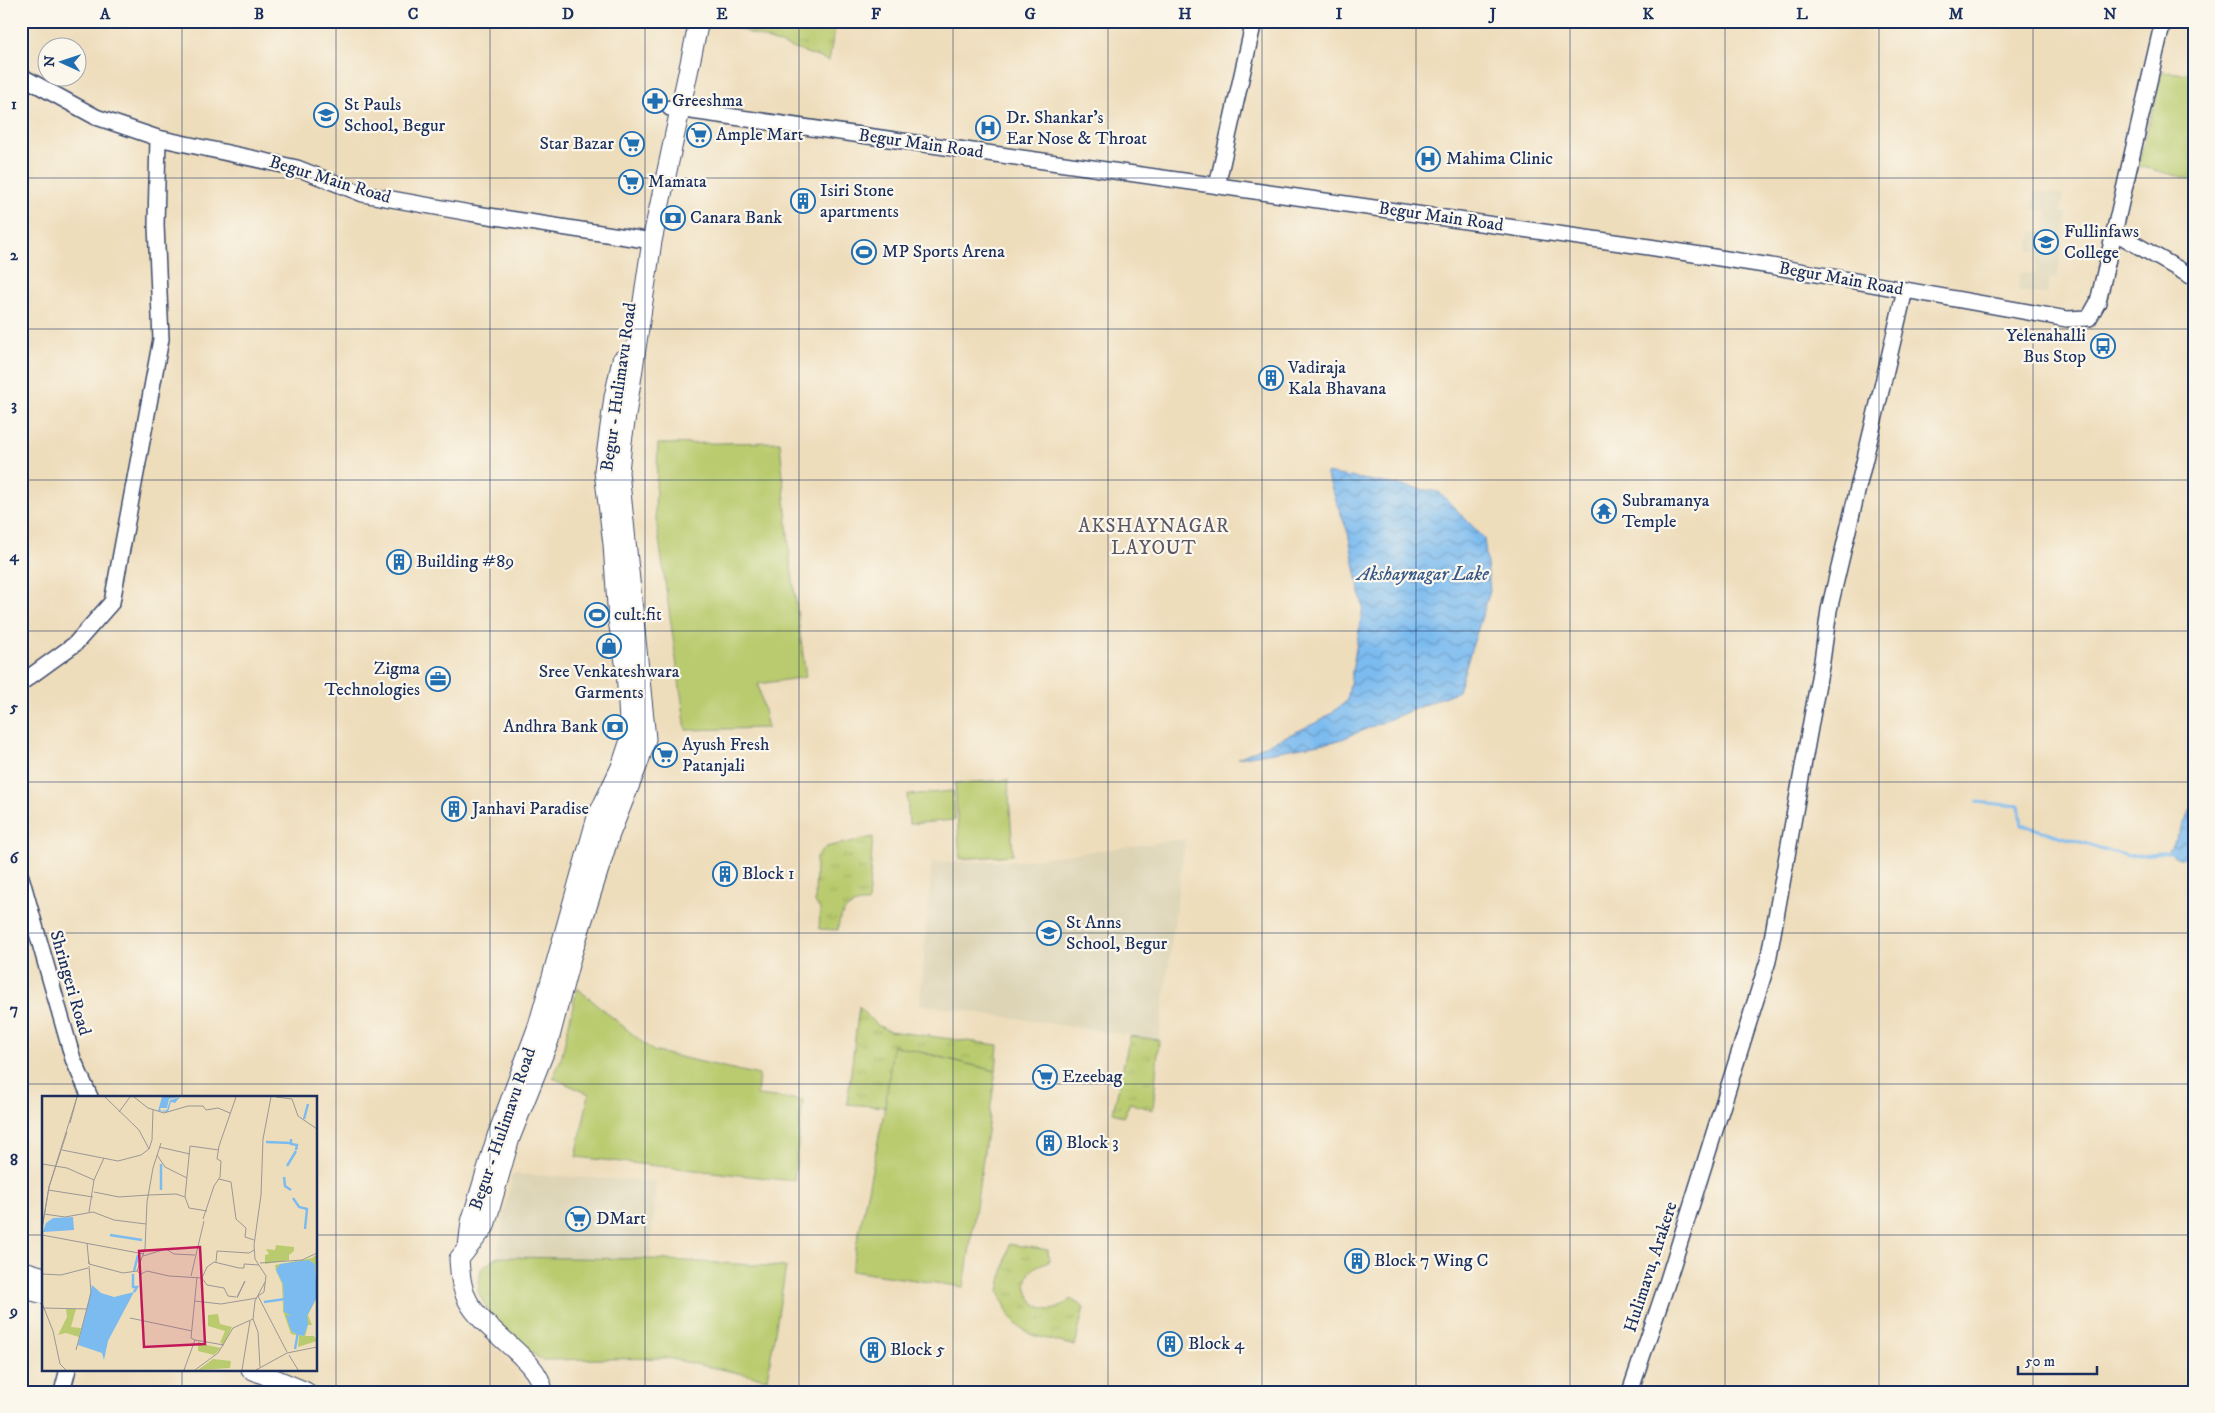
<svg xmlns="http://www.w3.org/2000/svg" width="2215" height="1413" font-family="'IM FELL DW Pica',serif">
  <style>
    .built { fill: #ddd4b6 }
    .green { fill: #b9cb6e; stroke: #6a7d66 }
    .park { fill: url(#park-tufts); stroke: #6a7d66 }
    .water { fill: url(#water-waves); stroke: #4c75a6 }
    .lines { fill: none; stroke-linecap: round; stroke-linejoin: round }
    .stream { stroke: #7cbbef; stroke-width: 3 }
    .minor-casing { stroke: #3b496c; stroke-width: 18 }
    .major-casing { stroke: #3b496c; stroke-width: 21 }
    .minor { stroke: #fff; stroke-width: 15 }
    .major { stroke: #fff; stroke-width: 19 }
    .grid { fill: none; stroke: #1b2f5e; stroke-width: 1; stroke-opacity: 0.55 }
    .labels { text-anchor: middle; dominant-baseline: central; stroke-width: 4.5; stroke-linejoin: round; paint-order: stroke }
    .poi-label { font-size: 18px; fill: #1b2f5e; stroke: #fbf7ec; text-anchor: start }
    .street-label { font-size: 18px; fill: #1b2f5e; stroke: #fbf7ec }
    .neighbourhood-label { font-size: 19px; letter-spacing: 1px; fill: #5b5765; stroke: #fbf7ec }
    .water-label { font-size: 19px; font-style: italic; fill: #38598a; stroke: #fbf7ec }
    .inset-river { fill: none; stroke: #7cbbef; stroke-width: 2.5 }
    .inset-road { fill: none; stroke: #9a9796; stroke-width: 1 }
    .view { fill: #c2185b; fill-opacity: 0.15; stroke: #c2185b; stroke-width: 2.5 }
    .inset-edge { fill: none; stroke: #1b2f5e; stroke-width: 2.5 }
    .neatline { fill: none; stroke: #1b2f5e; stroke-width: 2 }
    .grid-label { font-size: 16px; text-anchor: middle; font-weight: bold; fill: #1b2f5e }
  </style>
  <defs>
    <pattern id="park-tufts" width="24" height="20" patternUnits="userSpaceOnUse" patternTransform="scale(1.25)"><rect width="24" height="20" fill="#b9cb6e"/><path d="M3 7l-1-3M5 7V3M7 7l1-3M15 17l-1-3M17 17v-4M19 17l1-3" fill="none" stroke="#9eaf62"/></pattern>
    <pattern id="water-waves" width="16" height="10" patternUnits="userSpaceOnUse" patternTransform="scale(1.25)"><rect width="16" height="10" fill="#7cbbef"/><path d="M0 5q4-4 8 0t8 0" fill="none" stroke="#6598c5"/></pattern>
  </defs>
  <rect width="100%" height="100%" fill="#fbf7ec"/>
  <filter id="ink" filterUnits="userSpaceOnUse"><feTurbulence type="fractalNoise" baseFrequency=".02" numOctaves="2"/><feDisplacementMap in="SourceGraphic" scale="10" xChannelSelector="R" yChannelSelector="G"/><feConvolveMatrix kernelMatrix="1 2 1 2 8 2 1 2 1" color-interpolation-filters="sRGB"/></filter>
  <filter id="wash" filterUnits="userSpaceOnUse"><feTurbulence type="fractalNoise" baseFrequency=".0096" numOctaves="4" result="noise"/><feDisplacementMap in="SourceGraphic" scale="20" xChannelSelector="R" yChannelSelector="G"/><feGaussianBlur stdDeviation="1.12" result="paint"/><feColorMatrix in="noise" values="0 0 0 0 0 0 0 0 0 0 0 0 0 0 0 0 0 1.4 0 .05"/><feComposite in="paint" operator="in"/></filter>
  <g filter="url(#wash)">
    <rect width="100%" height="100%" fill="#edb"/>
    <path class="built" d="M 2035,191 L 2063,195 L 2061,212 L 2067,213 L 2057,279 L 2050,279 L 2047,295 L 2018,291 L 2020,273 L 2035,274 L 2039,253 L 2029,251 L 2032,231 L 2044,232 L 2047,211 L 2033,209 Z
      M 1185,839 L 1159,1040 L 920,1004 L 932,862 L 1018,861 Z
      M 512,1174 L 656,1181 L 650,1259 L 497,1257 Z"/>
    <path class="green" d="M 2162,72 L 2194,74 L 2194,180 L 2138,166 Z
      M 780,442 L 790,558 L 806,677 L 758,684 L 768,728 L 686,730 L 655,511 L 658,444 Z
      M 1008,780 L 1013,855 L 960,859 L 955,783 Z
      M 953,791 L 955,820 L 909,824 L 907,795 Z
      M 577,988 L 653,1051 L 759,1075 L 757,1095 L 803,1100 L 794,1181 L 576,1157 L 589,1094 L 553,1078 L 561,1059 Z
      M 892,1045 L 996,1071 L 964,1287 L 851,1271 L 885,1107 Z
      M 497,1257 L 650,1259 L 786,1267 L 767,1379 L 667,1358 L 542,1360 L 498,1329 L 478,1292 L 481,1269 Z"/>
    <path class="park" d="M 716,21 L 836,21 L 829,61 Z
      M 873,837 L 868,903 C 851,901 838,913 838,930 L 819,929 L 820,909 L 815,903 L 816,857 L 826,847 Z
      M 859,1006 L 874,1023 L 889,1031 L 998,1045 L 996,1071 L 893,1045 L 885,1107 L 847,1104 Z
      M 1130,1036 L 1159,1040 L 1153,1110 L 1130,1103 L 1123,1117 L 1113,1112 Z
      M 1009,1244 L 1048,1250 L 1049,1262 C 1002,1270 1038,1335 1070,1299 L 1084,1307 L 1075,1346 L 1032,1335 L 1018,1326 L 1008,1313 L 999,1291 Z"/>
    <path class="water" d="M 1326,473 L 1439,492 L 1484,538 L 1490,591 L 1458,691 L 1337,741 L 1238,758 L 1322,720 L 1347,701 L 1363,607 L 1348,533 Z
      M 2194,799 L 2194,857 C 2182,859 2176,860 2169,850 L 2189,814 Z"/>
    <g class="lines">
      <path class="stream" d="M 1976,802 L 2019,806 L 2022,825 L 2128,856 L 2171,852"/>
    </g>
  </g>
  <g filter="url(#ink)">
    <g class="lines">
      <defs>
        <path id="minor" d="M 21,76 L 96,117 L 158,138 L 297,168 L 363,194 L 470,213 L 652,241
          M 670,108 L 1649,247 L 1771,266 L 2067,319 L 2089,318 L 2098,302 L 2163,21
          M 1217,186 L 1254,21
          M 2114,232 L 2194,278
          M 21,683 L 75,644 L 112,602 L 161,339 L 156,225 L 158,138
          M 21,877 L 73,1059 L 90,1097
          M 62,1392 L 68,1369
          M 1630,1392 L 1667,1283 L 1768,961 L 1822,661 L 1829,610 L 1905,290"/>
        <path id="major" d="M 468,1247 L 471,1222 L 497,1136 L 538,1026 L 597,817 L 621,767 L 630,740 L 626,668 L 618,621 L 613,544 L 604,471 L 614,397 L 622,360
          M 21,1270 L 44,1277
          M 21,1288 L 44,1294
          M 251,1369 L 306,1392
          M 543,1392 C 540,1359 484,1332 468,1301 C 461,1288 460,1273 459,1259 L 485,1226 L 510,1138 L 549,1040 L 571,957 L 610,834 L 638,764 L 646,739 L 619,472 L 622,442 L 652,241 L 699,21"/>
      </defs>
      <use href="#minor" class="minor-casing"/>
      <use href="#major" class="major-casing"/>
      <use href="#minor" class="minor"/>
      <use href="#major" class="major"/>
    </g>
  </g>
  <path class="grid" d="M 182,21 L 182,1097M 336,21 L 336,1392M 490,21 L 490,1392M 645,21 L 645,1392M 799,21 L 799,1392M 953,21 L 953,1392M 1108,21 L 1108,1392M 1262,21 L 1262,1392M 1416,21 L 1416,1392M 1570,21 L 1570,1392M 1725,21 L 1725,1392M 1879,21 L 1879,1392M 2033,21 L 2033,1392M 21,178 L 2194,178M 21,329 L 2194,329M 21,480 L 2194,480M 21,631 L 2194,631M 21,782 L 2194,782M 21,933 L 2194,933M 21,1084 L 2194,1084M 21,1235 L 44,1235M 316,1235 L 2194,1235M 182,1369 L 182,1392"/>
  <defs>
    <symbol id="pharmacy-ring" viewBox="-11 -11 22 22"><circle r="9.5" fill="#fbf7ec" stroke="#1f6fb2" stroke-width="1.5"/><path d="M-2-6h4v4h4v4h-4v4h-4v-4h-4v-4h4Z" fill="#1f6fb2"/></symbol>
    <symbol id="school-ring" viewBox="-11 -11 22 22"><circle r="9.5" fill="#fbf7ec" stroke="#1f6fb2" stroke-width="1.5"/><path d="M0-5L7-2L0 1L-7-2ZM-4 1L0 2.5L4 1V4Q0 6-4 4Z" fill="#1f6fb2"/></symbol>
    <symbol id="hospital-ring" viewBox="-11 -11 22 22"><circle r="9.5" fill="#fbf7ec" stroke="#1f6fb2" stroke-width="1.5"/><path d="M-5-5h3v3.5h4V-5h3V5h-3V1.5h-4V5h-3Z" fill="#1f6fb2"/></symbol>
    <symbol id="supermarket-ring" viewBox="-11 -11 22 22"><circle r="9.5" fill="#fbf7ec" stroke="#1f6fb2" stroke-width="1.5"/><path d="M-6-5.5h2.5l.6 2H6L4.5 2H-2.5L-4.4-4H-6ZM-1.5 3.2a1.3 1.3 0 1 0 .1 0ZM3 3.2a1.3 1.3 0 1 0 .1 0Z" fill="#1f6fb2"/></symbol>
    <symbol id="building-ring" viewBox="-11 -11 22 22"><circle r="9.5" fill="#fbf7ec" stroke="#1f6fb2" stroke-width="1.5"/><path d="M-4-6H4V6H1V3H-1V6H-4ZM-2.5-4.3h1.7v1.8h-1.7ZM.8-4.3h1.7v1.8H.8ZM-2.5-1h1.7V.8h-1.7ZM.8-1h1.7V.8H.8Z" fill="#1f6fb2"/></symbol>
    <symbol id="bank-ring" viewBox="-11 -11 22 22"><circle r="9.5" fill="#fbf7ec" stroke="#1f6fb2" stroke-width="1.5"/><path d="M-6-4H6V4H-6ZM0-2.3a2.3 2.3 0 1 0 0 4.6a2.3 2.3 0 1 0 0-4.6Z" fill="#1f6fb2"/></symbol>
    <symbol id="university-ring" viewBox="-11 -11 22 22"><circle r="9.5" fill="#fbf7ec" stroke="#1f6fb2" stroke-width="1.5"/><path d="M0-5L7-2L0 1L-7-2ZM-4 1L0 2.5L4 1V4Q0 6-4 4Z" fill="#1f6fb2"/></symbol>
    <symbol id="stadium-ring" viewBox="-11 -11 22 22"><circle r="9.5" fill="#fbf7ec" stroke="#1f6fb2" stroke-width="1.5"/><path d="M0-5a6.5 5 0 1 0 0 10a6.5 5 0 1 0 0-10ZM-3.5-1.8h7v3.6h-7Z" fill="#1f6fb2"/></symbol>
    <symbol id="bus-ring" viewBox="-11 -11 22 22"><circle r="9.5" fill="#fbf7ec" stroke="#1f6fb2" stroke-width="1.5"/><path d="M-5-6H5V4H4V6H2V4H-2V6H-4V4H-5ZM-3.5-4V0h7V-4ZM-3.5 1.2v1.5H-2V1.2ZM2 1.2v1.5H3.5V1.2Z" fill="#1f6fb2"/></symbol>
    <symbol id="temple-ring" viewBox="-11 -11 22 22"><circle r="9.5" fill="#fbf7ec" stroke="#1f6fb2" stroke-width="1.5"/><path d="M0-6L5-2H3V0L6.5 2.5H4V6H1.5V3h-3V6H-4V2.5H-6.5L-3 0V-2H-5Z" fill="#1f6fb2"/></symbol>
    <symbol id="shop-ring" viewBox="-11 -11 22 22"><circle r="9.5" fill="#fbf7ec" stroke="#1f6fb2" stroke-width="1.5"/><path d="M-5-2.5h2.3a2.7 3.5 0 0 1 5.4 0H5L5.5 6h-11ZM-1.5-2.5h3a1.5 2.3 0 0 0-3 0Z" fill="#1f6fb2"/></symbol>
    <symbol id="office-ring" viewBox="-11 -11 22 22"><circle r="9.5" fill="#fbf7ec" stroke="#1f6fb2" stroke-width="1.5"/><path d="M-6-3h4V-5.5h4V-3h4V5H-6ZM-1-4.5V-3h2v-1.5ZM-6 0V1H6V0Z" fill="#1f6fb2"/></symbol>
  </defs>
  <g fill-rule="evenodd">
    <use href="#pharmacy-ring" x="641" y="87" width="28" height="28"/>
    <use href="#school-ring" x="312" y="101" width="28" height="28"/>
    <use href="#hospital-ring" x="974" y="114" width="28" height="28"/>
    <use href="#supermarket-ring" x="685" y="121" width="28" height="28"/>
    <use href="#supermarket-ring" x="618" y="130" width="28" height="28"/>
    <use href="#hospital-ring" x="1414" y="145" width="28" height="28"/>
    <use href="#supermarket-ring" x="617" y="168" width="28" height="28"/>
    <use href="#building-ring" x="789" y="187" width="28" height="28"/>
    <use href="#bank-ring" x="659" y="204" width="28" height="28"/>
    <use href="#university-ring" x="2032" y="228" width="28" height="28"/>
    <use href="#stadium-ring" x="850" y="238" width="28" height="28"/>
    <use href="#bus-ring" x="2089" y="332" width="28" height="28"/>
    <use href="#building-ring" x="1257" y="364" width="28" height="28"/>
    <use href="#temple-ring" x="1590" y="497" width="28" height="28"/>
    <use href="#building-ring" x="385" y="548" width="28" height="28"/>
    <use href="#stadium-ring" x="583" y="601" width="28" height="28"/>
    <use href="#shop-ring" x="595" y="632" width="28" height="28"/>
    <use href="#office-ring" x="424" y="665" width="28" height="28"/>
    <use href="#bank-ring" x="601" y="713" width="28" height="28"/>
    <use href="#supermarket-ring" x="651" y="741" width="28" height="28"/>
    <use href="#building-ring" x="440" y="795" width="28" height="28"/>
    <use href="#building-ring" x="711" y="860" width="28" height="28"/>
    <use href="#school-ring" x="1035" y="919" width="28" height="28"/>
    <use href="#supermarket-ring" x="1031" y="1063" width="28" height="28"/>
    <use href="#building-ring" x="1035" y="1129" width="28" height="28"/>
    <use href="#supermarket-ring" x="564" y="1205" width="28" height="28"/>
    <use href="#building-ring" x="1343" y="1247" width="28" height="28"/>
    <use href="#building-ring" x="1156" y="1330" width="28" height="28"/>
    <use href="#building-ring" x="859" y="1336" width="28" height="28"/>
  </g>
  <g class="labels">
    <g class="poi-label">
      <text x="672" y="101">Greeshma</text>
      <text x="344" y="105">St Pauls<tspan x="344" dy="21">School, Begur</tspan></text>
      <text x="1006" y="118">Dr. Shankar's<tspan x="1006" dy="21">Ear Nose &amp; Throat</tspan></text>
      <text x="716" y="135">Ample Mart</text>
      <text x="614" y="144" text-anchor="end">Star Bazar</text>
      <text x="1446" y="159">Mahima Clinic</text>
      <text x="648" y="182">Mamata</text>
      <text x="820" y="191">Isiri Stone<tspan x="820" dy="21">apartments</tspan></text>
      <text x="690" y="218">Canara Bank</text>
      <text x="2064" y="232">Fullinfaws<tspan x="2064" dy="21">College</tspan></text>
      <text x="882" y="252">MP Sports Arena</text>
      <text x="2086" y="336" text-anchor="end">Yelenahalli<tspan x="2086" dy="21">Bus Stop</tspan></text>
      <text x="1288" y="368">Vadiraja<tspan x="1288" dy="21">Kala Bhavana</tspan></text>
      <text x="1622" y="501">Subramanya<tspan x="1622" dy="21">Temple</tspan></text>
      <text x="416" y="562">Building #89</text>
      <text x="614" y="615">cult.fit</text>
      <text x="420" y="669" text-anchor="end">Zigma<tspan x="420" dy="21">Technologies</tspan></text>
      <text x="609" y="672" text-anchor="middle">Sree Venkateshwara<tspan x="609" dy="21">Garments</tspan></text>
      <text x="598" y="727" text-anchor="end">Andhra Bank</text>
      <text x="682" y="745">Ayush Fresh<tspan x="682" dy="21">Patanjali</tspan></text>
      <text x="472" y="809">Janhavi Paradise</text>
      <text x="742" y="874">Block 1</text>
      <text x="1066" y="923">St Anns<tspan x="1066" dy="21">School, Begur</tspan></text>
      <text x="1062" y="1077">Ezeebag</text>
      <text x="1066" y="1143">Block 3</text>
      <text x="596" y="1219">DMart</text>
      <text x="1374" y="1261">Block 7 Wing C</text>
      <text x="1188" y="1344">Block 4</text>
      <text x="890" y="1350">Block 5</text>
    </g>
    <g class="street-label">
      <text transform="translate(921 144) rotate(8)">Begur Main Road</text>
      <text transform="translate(330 180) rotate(17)">Begur Main Road</text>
      <text transform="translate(1441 217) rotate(8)">Begur Main Road</text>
      <text transform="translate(1841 279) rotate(10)">Begur Main Road</text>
      <text transform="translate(619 387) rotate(-82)">Begur - Hulimavu Road</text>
      <text transform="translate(70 983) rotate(74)">Shringeri Road</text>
      <text transform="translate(503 1129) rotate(-71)">Begur - Hulimavu Road</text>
      <text transform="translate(1651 1267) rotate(-72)">Hulimavu, Arakere</text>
    </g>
    <g class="neighbourhood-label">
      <text x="1154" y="526">AKSHAYNAGAR<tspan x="1154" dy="22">LAYOUT</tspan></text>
    </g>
    <g class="water-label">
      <text x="1423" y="574">Akshaynagar Lake</text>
    </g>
  </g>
  <g transform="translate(42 1096)">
    <rect width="275" height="275" fill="#edb"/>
    <path d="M 234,149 L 252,151 L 252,155 L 247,159 L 247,164 L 223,168 L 223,159 L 227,158 L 224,153 L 233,154 ZM 24,213 L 34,213 L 29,231 L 39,232 L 37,241 L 24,237 L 16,239 L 25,221 ZM 176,218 L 178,228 L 190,231 L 182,248 L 178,247 L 183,235 L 166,230 L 166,219 ZM 156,245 L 160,248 L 179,252 L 172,259 L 156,255 ZM 171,263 L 189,265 L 188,272 L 156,274 Z" fill="#b9cb6e"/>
    <path d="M 257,240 L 272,240 L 275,245 L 256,251 Z" fill="#b9cb6e"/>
    <path d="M 275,158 L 275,187 L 273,168 L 248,167 L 234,174 L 241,188 L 242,215 L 270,209 L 275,201 L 266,219 L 270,229 L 266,229 L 263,241 L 249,238 L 241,215 L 240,188 L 234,175 L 233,169 L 270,162 ZM 245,220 L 265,220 L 262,240 L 250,236 Z" fill="#b9cb6e" fill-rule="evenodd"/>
    <path d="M 120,1 L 136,1 L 127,3 L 125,12 L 118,12 L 119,15 L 125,14 L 128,4 L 138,1 L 133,7 L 129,6 L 126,16 L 116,15 ZM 31,121 L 32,134 L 1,136 L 4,127 L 11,122 ZM 266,164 L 273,168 L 275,201 L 265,220 L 266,228 L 262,240 L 258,239 L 250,236 L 247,229 L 244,219 L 250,220 L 242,216 L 241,188 L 234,174 L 238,168 ZM 50,189 L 59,197 L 72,201 L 92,196 L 66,245 L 62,264 L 60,257 L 36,249 Z" fill="#7cbbef"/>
    <path class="inset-river" d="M 262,23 L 266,8M 249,43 L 249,48 L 255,49 L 254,54M 224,46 L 249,47M 119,68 L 119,94M 245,70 L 254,55M 242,81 L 243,90 L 249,94M 251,102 L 257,111 L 265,113 L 263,133M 68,139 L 100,144M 92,175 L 96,159M 91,178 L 91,191 L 95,191 L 92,196M 222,206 L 243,203M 253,253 L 256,236"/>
    <path class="inset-road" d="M 63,1 L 97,34 L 107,53M 92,1 L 106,12 L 122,17 L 146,10 L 161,10 L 164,14 L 176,12 L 188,17M 234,1 L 250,3 L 256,20 L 275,33M 77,16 L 88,1M 28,27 L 35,1M 117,51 L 148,58M 20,54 L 76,65 L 99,59 L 107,53 L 110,44 L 111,14M 115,59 L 123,71 L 145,82M 0,68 L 25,72 L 52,84 L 47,116M 177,83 L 189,86 L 194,123 L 204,132 L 203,141 L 212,144M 52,84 L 62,62M 6,94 L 51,101M 52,96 L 77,101 L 107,99M 107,99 L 134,98 L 143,101M 165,115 L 147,112 L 143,101 L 148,50 L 177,54M 2,118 L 23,121 L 51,116 L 72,124 L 104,128M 161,123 L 172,90 L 178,81 L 179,65 L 175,63 L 177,50 L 194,1M 0,132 L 7,91 L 35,1M 0,133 L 7,91 L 25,36M 0,139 L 102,158M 45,147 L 47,168 L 47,165M 101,160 L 124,153 L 132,158 L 153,159M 174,166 L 175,155 L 207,157 L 212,154M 218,167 L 260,164 L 275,157M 47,168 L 81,177 L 95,175M 105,175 L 99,178 L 95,175 L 103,153 L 105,106 L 111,72 L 119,47M 105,175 L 127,180 L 160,182 L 165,189 L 182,192 L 186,200 L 194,201M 0,178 L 19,179 L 46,172M 149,180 L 162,125M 160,182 L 165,171 L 172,166 L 197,172 L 202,172 L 202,168 L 217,169M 216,200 L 245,256M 216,200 L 222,196 L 224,180 L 213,163 L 212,149 L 219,99 L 221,43 L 229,1M 195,201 L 203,185 L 195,202M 153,205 L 179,208 L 215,202M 0,207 L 11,235 L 18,268 L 24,274M 1,212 L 45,213M 88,222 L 150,235M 211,223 L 216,236 L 218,271M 153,244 L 149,242 L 155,181M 153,244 L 182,249M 34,254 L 49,197 L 47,170M 247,259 L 256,274M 142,274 L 153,244M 153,274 L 176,257 L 191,232 L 211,223 L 213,205 L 223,186M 200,274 L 208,225M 214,274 L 245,257 L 275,251"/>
    <path class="view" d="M 158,151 L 163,248 L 102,251 L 97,155 Z"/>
    <rect width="275" height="275" class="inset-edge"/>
  </g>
  <rect width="2215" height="1413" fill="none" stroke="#fbf7ec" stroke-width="55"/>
  <g transform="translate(62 62) rotate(273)"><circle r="24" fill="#fbf7ec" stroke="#a1a7b3"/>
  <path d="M0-4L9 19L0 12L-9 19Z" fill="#1f6fb2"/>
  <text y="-8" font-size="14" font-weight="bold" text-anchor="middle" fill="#1b2f5e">N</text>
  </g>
  <path d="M2018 1366v8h79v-8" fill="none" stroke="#1b2f5e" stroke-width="2.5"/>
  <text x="2025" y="1366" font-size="15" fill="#1b2f5e" stroke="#fbf7ec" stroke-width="4" paint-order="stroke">50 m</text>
  <rect x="28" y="28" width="2160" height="1358" class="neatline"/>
  <g class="grid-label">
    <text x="105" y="19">A</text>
    <text x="259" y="19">B</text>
    <text x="413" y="19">C</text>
    <text x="568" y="19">D</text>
    <text x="722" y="19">E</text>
    <text x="876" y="19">F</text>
    <text x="1030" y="19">G</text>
    <text x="1185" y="19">H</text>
    <text x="1339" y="19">I</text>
    <text x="1493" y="19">J</text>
    <text x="1648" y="19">K</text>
    <text x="1802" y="19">L</text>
    <text x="1956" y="19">M</text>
    <text x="2110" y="19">N</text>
    <text x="14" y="109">1</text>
    <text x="14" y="260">2</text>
    <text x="14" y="410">3</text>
    <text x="14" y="561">4</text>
    <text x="14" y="712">5</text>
    <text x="14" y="863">6</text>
    <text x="14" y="1014">7</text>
    <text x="14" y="1165">8</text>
    <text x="14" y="1316">9</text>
  </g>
</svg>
